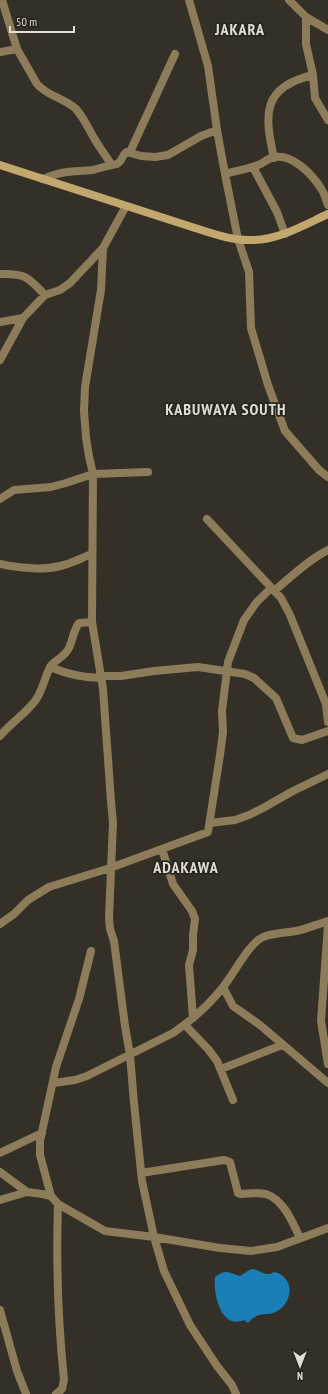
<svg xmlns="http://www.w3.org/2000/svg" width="328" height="1394" font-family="'PT Sans Narrow',sans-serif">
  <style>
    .water { fill: #1a7fb6 }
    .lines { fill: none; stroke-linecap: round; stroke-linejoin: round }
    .street { stroke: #8d7c59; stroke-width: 8 }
    .secondary { stroke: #c2a76e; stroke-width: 8 }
    .labels { text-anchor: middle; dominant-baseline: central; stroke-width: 3.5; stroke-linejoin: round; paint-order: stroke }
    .district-label { font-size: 16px; font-weight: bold; letter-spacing: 1px; fill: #dfddd7; stroke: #2a261d }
  </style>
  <rect width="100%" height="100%" fill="#343027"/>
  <path class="water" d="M 251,1269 C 260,1269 265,1278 274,1272 C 280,1273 284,1276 287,1281 C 294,1292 286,1309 273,1313 C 268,1315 260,1313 255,1317 C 252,1318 250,1321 248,1323 L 244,1320 C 221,1330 213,1294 215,1277 C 225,1268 230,1273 240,1276 Z"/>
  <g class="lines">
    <path class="street" d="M 2,0 L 17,49 L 37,84 C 47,96 64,98 76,109 C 84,118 88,128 94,138 C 99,147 106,156 111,164
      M 189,0 L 208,66 L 217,130 L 225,174 L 238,239 L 249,272 L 251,328 L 268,385 L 285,431 L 319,470 L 328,477
      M 289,0 L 306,17 L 328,30
      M 306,17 L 306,44 L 313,75 L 315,98 L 328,120
      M 0,52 L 17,49
      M 130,152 L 175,54
      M 274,158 C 264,114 262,87 313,75
      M 253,167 L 277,212 L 285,234
      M 225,174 C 236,171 247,169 258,165 C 262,164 266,160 271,158 C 291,151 313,175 322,190 C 325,195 326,200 328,205
      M 43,179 C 63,170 73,172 93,170 C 101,168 109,165 117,164 C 123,161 122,154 127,152 L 141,156 L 155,157 L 168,155 L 201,136 L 217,130
      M 126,206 L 103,248 L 101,290 L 85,387 L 84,411 L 86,438 L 89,456 L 93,474 L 92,622 L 103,689 L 111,801 L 113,823 L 109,918 L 110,929 L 114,941 L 125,1026 L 130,1055 L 134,1103 L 142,1181 L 154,1237 L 164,1271 L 190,1325 L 217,1366 L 232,1385 L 236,1394
      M 0,274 C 25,273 28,277 45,295
      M 0,322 L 23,318
      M 0,360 L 23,318 L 45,295 L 60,290 L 70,283 L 103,248
      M 0,499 L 14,490 L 51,487 L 66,483 L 93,474 L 148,472
      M 207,519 L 281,598 L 290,615 L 326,704 L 328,722
      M 0,564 C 19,568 40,571 60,566 C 71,564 81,558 92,554
      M 274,591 C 291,577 308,560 328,550
      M 50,667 C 67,674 82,678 101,678
      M 101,676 L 121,676 L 154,671 L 198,667 L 245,674 L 254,678 L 276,698 L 293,738 L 302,740 L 328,731
      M 0,736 C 10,724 25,714 35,701 C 43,690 44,679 50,667 C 54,660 64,658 69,648 C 73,640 73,631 79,623 L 92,622
      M 210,823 L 235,820 L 249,815 L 263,808 L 293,791 L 328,774
      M 162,849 L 173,884 L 192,911 L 195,919 L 193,935 L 193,950 L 189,965 L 193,1018
      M 0,924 L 14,914 L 28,900 L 49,887 L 110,868 L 208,832 L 220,755 L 223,732 L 222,711 L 228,662 L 244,620 L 256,603 L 271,588
      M 328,925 L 321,1021 L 328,1064
      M 223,987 L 233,1006 L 260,1025 L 328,1083
      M 185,1025 L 208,1049 L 217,1061 L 233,1100
      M 221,1069 L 282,1045
      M 54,1083 L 75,1080 L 87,1076 L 173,1033 C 192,1020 209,1005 223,987 C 234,974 248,944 263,937 C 273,933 285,933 296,931 C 307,929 317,924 328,921
      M 0,1153 L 42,1133
      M 0,1172 L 27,1192
      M 141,1173 L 224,1160 L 230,1162 L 238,1193 L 240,1194 C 248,1194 258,1192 266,1194 C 284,1200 293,1223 300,1238
      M 51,1196 L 40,1155 L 40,1141 L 56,1067 L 79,999 L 91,951
      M 0,1200 L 27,1192 L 42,1194 L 51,1196 L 58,1204 L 105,1231 L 154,1237 L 220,1248 L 251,1251 L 277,1247 L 328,1228
      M 0,1310 L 17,1371 L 26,1394
      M 56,1394 L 62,1389 L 64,1380 C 58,1321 56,1263 58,1204"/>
    <path class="secondary" d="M 0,165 L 195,228 C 214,234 233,241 252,240 C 279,240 304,225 328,214"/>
  </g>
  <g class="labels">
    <g class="district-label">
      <text x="240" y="29">JAKARA</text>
      <text x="226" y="409">KABUWAYA SOUTH</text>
      <text x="186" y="867">ADAKAWA</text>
    </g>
  </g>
  <g transform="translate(300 1366) rotate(180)" stroke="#2a261d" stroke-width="3" paint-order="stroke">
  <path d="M0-3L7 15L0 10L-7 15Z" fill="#dfddd7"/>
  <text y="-6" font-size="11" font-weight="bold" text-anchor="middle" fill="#dfddd7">N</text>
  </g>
  <path d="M10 26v6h64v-6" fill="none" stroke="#dfddd7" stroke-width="2"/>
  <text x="16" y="26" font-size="12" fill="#dfddd7" stroke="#2a261d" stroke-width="3" paint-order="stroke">50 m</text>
</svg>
